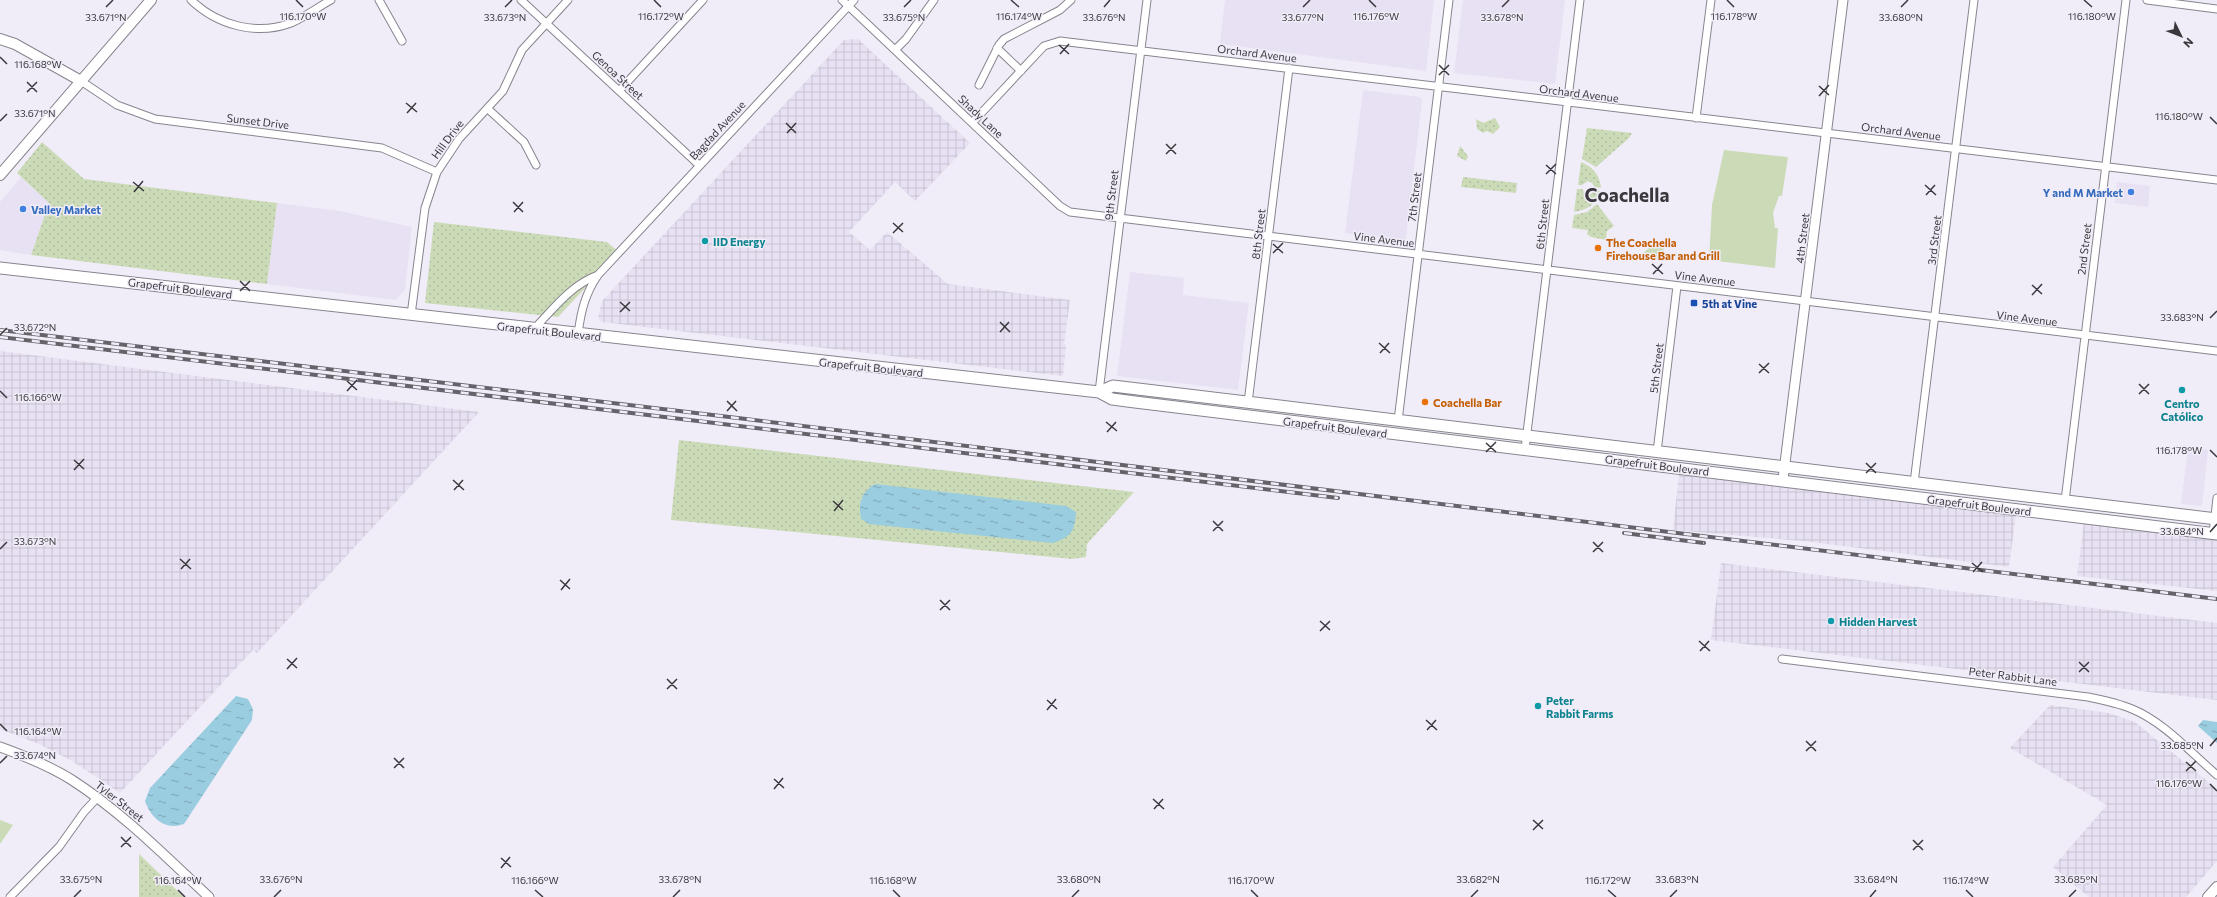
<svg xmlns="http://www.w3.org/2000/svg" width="2217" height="897" font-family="Commissioner,sans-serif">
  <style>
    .built { fill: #e7e1f3 }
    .industrial { fill: url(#industrial-grid) }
    .grass { fill: url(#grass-dots) }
    .park { fill: #cbdbb8 }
    .water { fill: url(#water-ripples) }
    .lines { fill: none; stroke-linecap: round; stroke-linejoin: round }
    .minor-casing { stroke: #88848e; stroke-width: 9 }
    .tertiary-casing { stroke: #88848e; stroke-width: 11 }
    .secondary-casing { stroke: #88848e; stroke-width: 12 }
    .primary-casing { stroke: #88848e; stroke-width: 13 }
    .minor { stroke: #fff; stroke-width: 7 }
    .tertiary { stroke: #fff; stroke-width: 9 }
    .secondary { stroke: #fff; stroke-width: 10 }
    .primary { stroke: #fff; stroke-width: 11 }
    .rail-casing { stroke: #656269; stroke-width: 4 }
    .rail { stroke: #f1edf8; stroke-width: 2.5; stroke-dasharray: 8; stroke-linecap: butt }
    .ticks { fill: none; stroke: #3a383d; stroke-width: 1.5 }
    .shop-dot { fill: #3f7fe0; stroke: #f1edf8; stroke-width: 1.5 }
    .culture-dot { fill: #0f9aa8; stroke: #f1edf8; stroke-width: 1.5 }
    .food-dot { fill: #e8710a; stroke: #f1edf8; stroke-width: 1.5 }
    .transit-dot { fill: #1a4fb4; stroke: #f1edf8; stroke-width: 1.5 }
    .labels { text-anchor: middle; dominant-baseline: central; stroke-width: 3; stroke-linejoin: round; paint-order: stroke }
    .street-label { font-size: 11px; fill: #3a383d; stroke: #f1edf8 }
    .shop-label { font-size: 11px; font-weight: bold; fill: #366cbe; stroke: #f1edf8; text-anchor: end }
    .culture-label { font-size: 11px; font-weight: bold; fill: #0d838f; stroke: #f1edf8; text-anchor: start }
    .food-label { font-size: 11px; font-weight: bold; fill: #c56008; stroke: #f1edf8; text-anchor: start }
    .transit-label { font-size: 11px; font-weight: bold; fill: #164399; stroke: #f1edf8; text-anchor: start }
    .town-label { font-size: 19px; font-weight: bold; fill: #3a383d; stroke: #f1edf8 }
    .ticks-label { font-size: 10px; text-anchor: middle; fill: #3a383d; stroke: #f1edf8; stroke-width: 3; stroke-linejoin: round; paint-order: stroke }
  </style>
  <defs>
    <pattern id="industrial-grid" width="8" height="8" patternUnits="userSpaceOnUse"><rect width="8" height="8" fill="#e7e1f3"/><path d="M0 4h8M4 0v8" fill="none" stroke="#c7c2d1"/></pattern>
    <pattern id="grass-dots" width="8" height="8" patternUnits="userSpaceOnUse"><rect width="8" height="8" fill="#cbdbb8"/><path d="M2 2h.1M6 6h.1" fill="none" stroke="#afbd9f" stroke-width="1.8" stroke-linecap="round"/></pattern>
    <pattern id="water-ripples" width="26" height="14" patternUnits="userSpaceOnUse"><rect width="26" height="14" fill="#99cddf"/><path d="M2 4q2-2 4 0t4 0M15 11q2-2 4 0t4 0" fill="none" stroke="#7ea7b6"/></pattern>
  </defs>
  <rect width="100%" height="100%" fill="#f1edf8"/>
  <path class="built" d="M 1225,0 L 1434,0 L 1426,71 L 1220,44 Z
    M 1463,0 L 1565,0 L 1555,84 L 1454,73 Z
    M 1363,90 L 1419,97 L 1422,100 L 1406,238 L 1404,240 L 1345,233 Z
    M 21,177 L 49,203 L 31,255 L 0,250 L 0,202 Z
    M 2117,182 L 2150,186 L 2148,207 L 2115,203 Z
    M 277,203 L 340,211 L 412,227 L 405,290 L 396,300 L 267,284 Z
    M 1130,272 L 1184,278 L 1183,295 L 1249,303 L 1238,390 L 1117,376 Z
    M 2188,448 L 2208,450 L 2202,506 L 2181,504 Z"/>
  <path class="industrial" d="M 858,39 L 970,143 L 915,201 L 895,182 L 849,232 L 870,250 L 887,232 L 948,284 L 1070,300 L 1064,344 L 1066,345 L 1063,376 L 602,322 L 598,318 L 602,301 L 844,40 Z
    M 0,351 L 479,412 L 257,653 L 253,650 L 120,793 L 72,761 L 39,744 L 0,729 Z
    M 1679,475 L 1808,488 L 2016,514 L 2009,567 L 1803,541 L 1673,530 Z
    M 2084,522 L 2217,540 L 2217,591 L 2077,576 Z
    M 1721,563 L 2217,623 L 2217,700 L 1711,640 Z
    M 2050,705 L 2109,713 L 2135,722 L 2217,789 L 2217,861 L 2186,897 L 2089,897 L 2053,867 L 2107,805 L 2010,748 Z"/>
  <path class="grass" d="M 1495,118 L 1500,127 L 1493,134 L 1487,131 L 1483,133 L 1477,129 L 1476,119 L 1483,123 Z
    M 1587,128 L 1632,133 L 1629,138 L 1596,167 L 1582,159 Z
    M 42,142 L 84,179 L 277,203 L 267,284 L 31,255 L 49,203 L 17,173 Z
    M 1460,146 L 1468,156 L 1466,161 L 1457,156 Z
    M 1581,162 C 1593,167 1600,175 1601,188 L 1595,187 L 1592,183 L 1588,181 L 1582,185 L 1578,185 Z
    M 1463,177 L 1517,183 L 1516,193 L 1461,187 Z
    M 1577,189 L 1582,189 L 1586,195 L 1591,194 L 1595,190 L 1600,191 C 1597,204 1587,210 1574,212 Z
    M 1597,204 L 1614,226 L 1607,231 L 1606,240 L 1591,237 L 1587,234 L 1588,230 L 1572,228 L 1574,215 L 1587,212 Z
    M 434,222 L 607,242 L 619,252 L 558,317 L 425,303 Z
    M 679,440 L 1134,492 L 1087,544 L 1086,557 L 1072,559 L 671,520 Z
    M 139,854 L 184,897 L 139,897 Z"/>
  <path class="park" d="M 1724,150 L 1788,157 L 1782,196 L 1779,196 L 1773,213 L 1775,228 L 1778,228 L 1775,268 L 1709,260 L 1712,205 Z
    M 1657,241 L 1658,243 L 1661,241 L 1664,245 L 1662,260 L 1642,258 L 1643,253 Z
    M 0,820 L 13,825 L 0,844 Z"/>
  <path class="water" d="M 875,484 L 1066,506 L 1076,512 C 1075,531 1071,537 1053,543 L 869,524 L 861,519 C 858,503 861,492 875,484 Z
    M 236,696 L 248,699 L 253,709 L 252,720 L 184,824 C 165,831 151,818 145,801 L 150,788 Z
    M 2203,720 L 2217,722 L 2217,743 L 2198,726 Z"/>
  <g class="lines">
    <defs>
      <path id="minor" d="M 191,0 C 217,25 256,36 291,23 C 305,17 318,7 331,0
        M 379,0 L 402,41
        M 521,0 L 699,165
        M 842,0 L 1060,206 L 1070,212 L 2217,351
        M 2147,0 L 2217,9
        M 997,48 L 1021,71
        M 895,50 L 906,39 L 934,0
        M 81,81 L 117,105 L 155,119 L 382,148 L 437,172
        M 979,85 L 999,45 L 1004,39 L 1060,10 L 1071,0
        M 619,91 L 703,0
        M 488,109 L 524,142 L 536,165
        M 1696,118 L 1711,0
        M 972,123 L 1044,46 L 1060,41 L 2217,180
        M 411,315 L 425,208 L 437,172 L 459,139 L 503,91 L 522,50 L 568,0
        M 534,329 C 554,308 571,285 598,275
        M 578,334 C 581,311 585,294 598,275 L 854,0
        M 1099,392 L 1147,0
        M 1248,403 L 1289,68
        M 1398,421 L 1449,0
        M 1525,449 L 1580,0
        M 1657,452 L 1677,286
        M 1914,483 L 1974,0
        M 2065,501 L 2126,0
        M 2213,533 L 2217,498
        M 1782,659 L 2088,697 C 2103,700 2118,703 2132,709 C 2164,722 2191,753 2217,775
        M 10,897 L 59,847 L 84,812 L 97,798"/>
      <path id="tertiary" d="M 1783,479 L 1843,0
        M 0,747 C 25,756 50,766 72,780 C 123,813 165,856 209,897"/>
      <path id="secondary" d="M 0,39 L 15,44 L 81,81
        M 0,175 L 151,0
        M 2208,897 L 2217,887"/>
      <path id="primary" d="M 0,268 L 1099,392 L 1112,399 L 1135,402 L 2217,534
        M 1099,392 L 1113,386 L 2217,519"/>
    </defs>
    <use href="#minor" class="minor-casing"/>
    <use href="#tertiary" class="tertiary-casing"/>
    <use href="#secondary" class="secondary-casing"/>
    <use href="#primary" class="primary-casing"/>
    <use href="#minor" class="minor"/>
    <use href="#tertiary" class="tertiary"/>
    <use href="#secondary" class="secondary"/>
    <use href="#primary" class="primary"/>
    <defs>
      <path id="rail" d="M 0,330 L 746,419 L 2217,599
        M 0,337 L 1338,498
        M 1624,533 L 1704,543"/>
    </defs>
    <use href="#rail" class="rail-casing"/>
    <use href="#rail" class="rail"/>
  </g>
  <path class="ticks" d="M 296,0 L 303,7M 654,0 L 661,7M 1011,0 L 1019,7M 1369,0 L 1376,7M 1727,0 L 1734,7M 2084,0 L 2092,7M 106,7 L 113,0M 505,7 L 512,0M 904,7 L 911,0M 1104,7 L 1110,0M 1303,7 L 1310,0M 1502,7 L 1509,0M 1901,7 L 1908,0M 1059,45 L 1069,54M 1060,54 L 1069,44M 0,57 L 7,64M 1439,65 L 1449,75M 1439,75 L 1449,65M 27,82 L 37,92M 1819,86 L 1829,95M 27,92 L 37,82M 1819,96 L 1829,85M 406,103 L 417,112M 407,113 L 416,103M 2210,117 L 2217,124M 0,121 L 7,114M 786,123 L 796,133M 787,133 L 796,123M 1166,144 L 1176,154M 1166,154 L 1176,144M 1546,165 L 1556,174M 1546,174 L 1556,164M 133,182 L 144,191M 1925,185 L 1936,195M 134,192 L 143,181M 1926,195 L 1935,185M 513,202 L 523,212M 514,212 L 523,202M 893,223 L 903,232M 893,233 L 903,223M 1273,244 L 1283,253M 1273,253 L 1283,243M 1652,264 L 1663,274M 1653,274 L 1662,264M 240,281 L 250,291M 2032,285 L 2042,294M 240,291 L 250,281M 2032,295 L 2042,284M 620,302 L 630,311M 620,312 L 630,302M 2210,318 L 2217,311M 1000,322 L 1010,332M 1000,332 L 1009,322M 0,335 L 7,328M 1379,343 L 1390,353M 1380,353 L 1389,343M 1759,364 L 1769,373M 1759,373 L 1769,363M 347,381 L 357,390M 2139,384 L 2149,394M 0,391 L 7,398M 347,391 L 357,380M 2139,394 L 2149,384M 727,401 L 737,411M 727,411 L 736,401M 1106,422 L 1117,431M 1107,432 L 1116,422M 1486,443 L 1496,452M 2210,450 L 2217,457M 1486,452 L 1496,442M 74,460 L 84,469M 1866,463 L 1876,473M 74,470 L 84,459M 1866,473 L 1876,463M 453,480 L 464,490M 454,490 L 463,480M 833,501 L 843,510M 834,511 L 843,500M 1213,521 L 1223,531M 1213,531 L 1223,521M 2210,532 L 2217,524M 1593,542 L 1603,552M 0,549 L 7,542M 1593,552 L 1603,542M 180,559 L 191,569M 1972,563 L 1983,572M 181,569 L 190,559M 1973,572 L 1982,562M 560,580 L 570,589M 561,590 L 570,579M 940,600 L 950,610M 940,610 L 950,600M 1320,621 L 1330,630M 1320,631 L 1330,621M 1699,641 L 1710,651M 1700,651 L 1709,641M 287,659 L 297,668M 2079,662 L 2089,672M 287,669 L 297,658M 2079,672 L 2089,662M 667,679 L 677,689M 667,689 L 677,679M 1047,700 L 1057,709M 1047,710 L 1056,699M 1426,720 L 1437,730M 0,724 L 7,731M 1427,730 L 1436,720M 1806,741 L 1816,751M 2210,746 L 2217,738M 1806,751 L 1816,741M 394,758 L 404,768M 2186,762 L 2196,771M 0,763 L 7,756M 394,768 L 404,758M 2186,771 L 2196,761M 774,779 L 784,788M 2210,784 L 2217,791M 774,789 L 783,778M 1153,799 L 1164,809M 1154,809 L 1163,799M 1533,820 L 1543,829M 1533,830 L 1543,820M 121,837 L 131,847M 1913,840 L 1923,850M 121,847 L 131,837M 1913,850 L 1923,840M 501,858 L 511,867M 501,868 L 510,857M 178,890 L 185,897M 535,890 L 543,897M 893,890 L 900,897M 1251,890 L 1258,897M 1608,890 L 1616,897M 1966,890 L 1973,897M 74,897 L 81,890M 274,897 L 281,890M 673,897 L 680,890M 1072,897 L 1079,890M 1471,897 L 1478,890M 1670,897 L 1677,890M 1870,897 L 1876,890M 2069,897 L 2076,890"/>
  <g class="shop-dot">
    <circle cx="2131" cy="192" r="4"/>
    <circle cx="23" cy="209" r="4"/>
  </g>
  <g class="culture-dot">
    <circle cx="705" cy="241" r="4"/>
    <circle cx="2182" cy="390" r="4"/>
    <circle cx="1831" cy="621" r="4"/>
    <circle cx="1538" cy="706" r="4"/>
  </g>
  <g class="food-dot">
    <circle cx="1598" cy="248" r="4"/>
    <circle cx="1425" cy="402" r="4"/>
  </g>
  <rect class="transit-dot" x="1690" y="299" width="8" height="8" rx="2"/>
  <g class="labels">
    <g class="street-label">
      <text transform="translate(1257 53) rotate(7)">Orchard Avenue</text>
      <text transform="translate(618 75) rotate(43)">Genoa Street</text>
      <text transform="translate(1579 93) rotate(7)">Orchard Avenue</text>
      <text transform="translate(981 116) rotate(43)">Shady Lane</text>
      <text transform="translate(258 121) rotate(7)">Sunset Drive</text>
      <text transform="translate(717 130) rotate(-47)">Bagdad Avenue</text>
      <text transform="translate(1901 131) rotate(7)">Orchard Avenue</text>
      <text transform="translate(447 139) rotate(-53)">Hill Drive</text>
      <text transform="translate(1111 195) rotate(-83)">9th Street</text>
      <text transform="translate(1414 197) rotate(-83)">7th Street</text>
      <text transform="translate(1542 224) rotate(-84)">6th Street</text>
      <text transform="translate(1258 234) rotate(-83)">8th Street</text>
      <text transform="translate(1802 238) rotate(-83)">4th Street</text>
      <text transform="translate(1384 239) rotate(7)">Vine Avenue</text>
      <text transform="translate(1934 240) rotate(-83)">3rd Street</text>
      <text transform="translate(2084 249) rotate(-83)">2nd Street</text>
      <text transform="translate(1705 278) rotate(7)">Vine Avenue</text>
      <text transform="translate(180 288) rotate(7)">Grapefruit Boulevard</text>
      <text transform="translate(2027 318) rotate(7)">Vine Avenue</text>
      <text transform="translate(549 331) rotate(6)">Grapefruit Boulevard</text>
      <text transform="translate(871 367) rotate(6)">Grapefruit Boulevard</text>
      <text transform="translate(1656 368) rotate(-83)">5th Street</text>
      <text transform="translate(1335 427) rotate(7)">Grapefruit Boulevard</text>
      <text transform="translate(1657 465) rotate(7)">Grapefruit Boulevard</text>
      <text transform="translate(1979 505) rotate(7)">Grapefruit Boulevard</text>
      <text transform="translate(2013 676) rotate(7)">Peter Rabbit Lane</text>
      <text transform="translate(120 801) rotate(38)">Tyler Street</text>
    </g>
    <g class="shop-label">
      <text x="2123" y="192">Y and M Market</text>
      <text x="31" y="209" text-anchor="start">Valley Market</text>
    </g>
    <g class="culture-label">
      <text x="713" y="241">IID Energy</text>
      <text x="2182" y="403" text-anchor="middle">Centro<tspan x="2182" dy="13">Católico</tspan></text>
      <text x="1839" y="621">Hidden Harvest</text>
      <text x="1546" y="700">Peter<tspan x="1546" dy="13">Rabbit Farms</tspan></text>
    </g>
    <g class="food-label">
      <text x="1606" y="242">The Coachella<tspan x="1606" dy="13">Firehouse Bar and Grill</tspan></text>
      <text x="1433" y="402">Coachella Bar</text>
    </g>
    <g class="transit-label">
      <text x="1702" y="303">5th at Vine</text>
    </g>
    <g class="town-label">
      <text x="1627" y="194">Coachella</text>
    </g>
  </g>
  <g class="ticks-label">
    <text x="303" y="20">116.170°W</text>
    <text x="661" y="20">116.172°W</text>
    <text x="1019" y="20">116.174°W</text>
    <text x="1376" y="20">116.176°W</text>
    <text x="1734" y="20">116.178°W</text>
    <text x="2092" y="20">116.180°W</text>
    <text x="106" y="21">33.671°N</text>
    <text x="505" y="21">33.673°N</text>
    <text x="904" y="21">33.675°N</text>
    <text x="1104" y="21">33.676°N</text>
    <text x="1303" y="21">33.677°N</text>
    <text x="1502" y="21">33.678°N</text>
    <text x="1901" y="21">33.680°N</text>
    <text x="38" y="68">116.168°W</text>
    <text x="35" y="117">33.671°N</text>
    <text x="2179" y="120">116.180°W</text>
    <text x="2182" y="321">33.683°N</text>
    <text x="35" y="331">33.672°N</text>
    <text x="38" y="401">116.166°W</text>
    <text x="2179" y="454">116.178°W</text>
    <text x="2182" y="535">33.684°N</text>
    <text x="35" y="545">33.673°N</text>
    <text x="38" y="735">116.164°W</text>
    <text x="2182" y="749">33.685°N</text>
    <text x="35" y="759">33.674°N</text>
    <text x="2179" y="787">116.176°W</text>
    <text x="81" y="883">33.675°N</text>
    <text x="281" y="883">33.676°N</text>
    <text x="680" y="883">33.678°N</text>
    <text x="1079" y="883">33.680°N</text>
    <text x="1478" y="883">33.682°N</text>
    <text x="1677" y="883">33.683°N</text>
    <text x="1876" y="883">33.684°N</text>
    <text x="2076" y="883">33.685°N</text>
    <text x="178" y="884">116.164°W</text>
    <text x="535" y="884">116.166°W</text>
    <text x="893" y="884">116.168°W</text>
    <text x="1251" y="884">116.170°W</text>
    <text x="1608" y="884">116.172°W</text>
    <text x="1966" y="884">116.174°W</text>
  </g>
  <g transform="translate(2181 36) rotate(133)" stroke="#f1edf8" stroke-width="3" paint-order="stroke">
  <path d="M0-3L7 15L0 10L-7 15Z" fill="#3a383d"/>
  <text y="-6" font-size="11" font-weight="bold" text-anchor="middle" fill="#3a383d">N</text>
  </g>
</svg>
